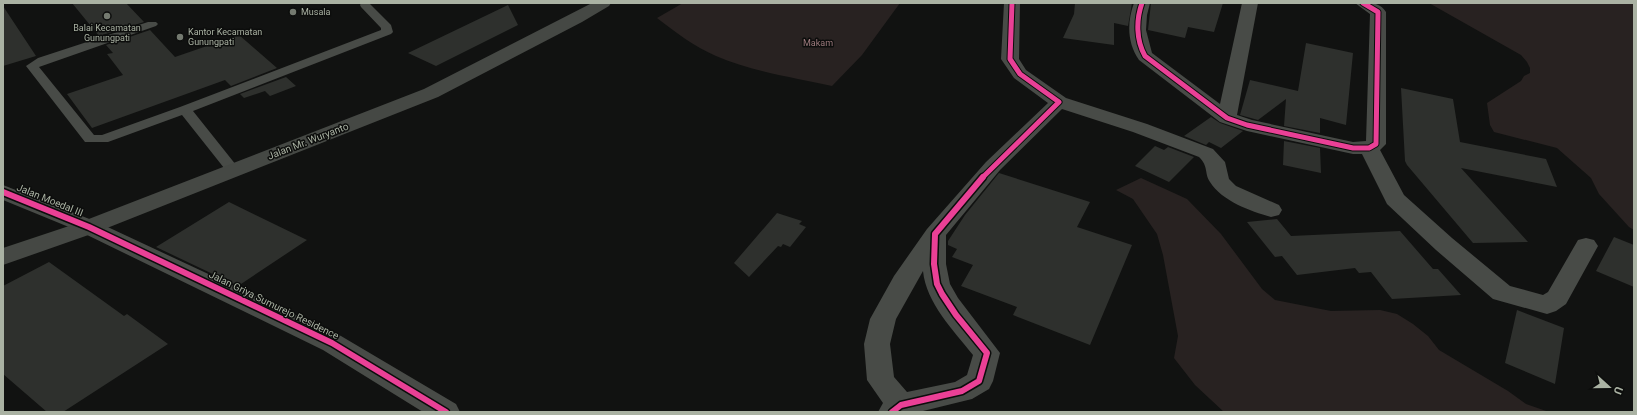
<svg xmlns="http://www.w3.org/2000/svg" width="1637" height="415" font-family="Roboto,sans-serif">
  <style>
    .green { fill: #282221 }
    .building { fill: #2e302d }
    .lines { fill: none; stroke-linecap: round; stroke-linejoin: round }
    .lane { fill: #484b47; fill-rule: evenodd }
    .street { fill: #484b47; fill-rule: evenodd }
    .primary { fill: #454844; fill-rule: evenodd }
    .cycleway-far1-casing { stroke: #0c0d0c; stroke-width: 7 }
    .cycleway-casing { stroke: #0c0d0c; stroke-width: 9 }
    .cycleway-far1 { stroke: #ea4096; stroke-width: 5 }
    .cycleway { stroke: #ea4096; stroke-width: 6 }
    .poi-dot { fill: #747a70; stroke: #0c0d0c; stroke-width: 1.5 }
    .labels { text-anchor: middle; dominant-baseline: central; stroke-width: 3; stroke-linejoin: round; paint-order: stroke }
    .far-poi-label { font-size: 9px; fill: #aab2a3; stroke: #0c0d0c; text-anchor: start }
    .far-park-label { font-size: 9px; fill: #9d7a7d; stroke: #0c0d0c }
    .street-label { font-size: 10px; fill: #aab2a3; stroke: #0c0d0c }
  </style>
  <rect width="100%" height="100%" fill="#111211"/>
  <path class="green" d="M 683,3 L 900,3 L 862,55 L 832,86 C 796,78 750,71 716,56 C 695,47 675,32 657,18 Z
    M 1429,3 L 1634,3 L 1634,230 L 1629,227 L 1599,194 L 1591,178 L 1557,148 L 1494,132 L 1490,125 L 1487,103 L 1521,81 L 1524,76 L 1530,73 L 1530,68 L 1527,62 L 1521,55 Z
    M 1141,178 L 1187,199 L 1221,234 L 1262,289 L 1275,300 L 1331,311 L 1380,310 L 1397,314 L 1413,324 L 1428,336 L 1439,350 L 1508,391 L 1526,404 L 1549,412 L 1224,412 L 1195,385 L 1174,358 L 1178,336 L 1163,255 L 1157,234 L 1133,199 L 1116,190 Z"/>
  <path class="building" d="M 72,3 L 126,3 L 144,22 L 99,36 Z
    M 1075,3 L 1132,3 L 1128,26 L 1114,23 L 1114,45 L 1063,38 L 1074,14 Z
    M 1151,3 L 1223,3 L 1214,32 L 1188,27 L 1185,38 L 1148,30 Z
    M 508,5 L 518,25 L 436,66 L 408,53 Z
    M 3,6 L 36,56 L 3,66 Z
    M 150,30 L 175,57 L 239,35 L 277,68 L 231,86 L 225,80 L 92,128 L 67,94 L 123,75 L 107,54 L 113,53 L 106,45 Z
    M 1306,43 L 1353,53 L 1346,125 L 1320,118 L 1320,133 L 1284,126 L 1286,99 L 1258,120 L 1240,115 L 1250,80 L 1298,91 Z
    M 286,77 L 296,86 L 270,96 L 265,91 L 244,98 L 240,94 Z
    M 1401,88 L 1453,99 L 1460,142 L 1546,159 L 1557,187 L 1461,168 L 1528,242 L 1473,243 L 1407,165 L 1405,161 Z
    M 1211,117 L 1220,123 L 1243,131 L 1221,148 L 1209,142 L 1206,145 L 1184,136 Z
    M 1284,141 L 1320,148 L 1321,173 L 1283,165 Z
    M 1155,146 L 1164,150 L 1168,147 L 1194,157 L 1169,182 L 1135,166 Z
    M 999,173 L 1090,202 L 1077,227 L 1132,245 L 1090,345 L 1013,315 L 1017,307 L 961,286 L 973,265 L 952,257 L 957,249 L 948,245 L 948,241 L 965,215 Z
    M 229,202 L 307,240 L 238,286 L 156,247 Z
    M 777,213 L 802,221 L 799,224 L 806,227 L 790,247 L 783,244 L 781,247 L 778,246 L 749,277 L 734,263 Z
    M 1277,219 L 1291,236 L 1400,231 L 1433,269 L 1438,269 L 1461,295 L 1392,299 L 1371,272 L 1359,273 L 1355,268 L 1297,275 L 1282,256 L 1275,257 L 1247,222 Z
    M 1614,237 L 1634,245 L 1634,287 L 1596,271 Z
    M 49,262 L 124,316 L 127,314 L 168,344 L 63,412 L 47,412 L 3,374 L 3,286 Z
    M 1517,310 L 1564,328 L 1555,384 L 1505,363 Z"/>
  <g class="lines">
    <path class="lane" d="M 361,3 L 369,3 L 391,25 L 393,32 L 391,34 L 193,111 L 240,170 L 238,173 L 228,173 L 182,115 L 108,142 L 85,142 L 26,66 L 38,58 L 148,22 L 156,22 L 158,24 L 156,26 L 39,67 L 94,135 L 102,135 L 180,107 L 381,30 L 381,28 L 361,7 L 360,5 Z"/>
    <path class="street" d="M 1004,3 L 1020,3 L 1019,59 L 1026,70 L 1066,98 L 1147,124 L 1213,149 L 1225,162 L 1229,179 L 1236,186 L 1279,205 L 1282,210 L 1279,215 L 1271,217 C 1250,211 1222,201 1210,182 C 1204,173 1209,167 1199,157 L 1133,132 L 1062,109 L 1000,170 L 946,235 L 946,264 L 950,284 L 958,298 L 1000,353 L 993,381 L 989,389 L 972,399 L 919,412 L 878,412 L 883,403 L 867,380 L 864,344 L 870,319 L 894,276 L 927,229 L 986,162 L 1048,103 L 1014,78 L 1001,59 ZM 923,271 C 926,303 954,331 973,355 L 967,375 L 955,382 L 907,392 L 894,377 L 890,344 L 896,319 Z
      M 1134,3 L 1150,3 L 1147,15 L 1146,30 L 1152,53 L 1220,104 L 1242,3 L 1258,3 L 1237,115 L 1252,120 L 1353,142 L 1366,141 L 1370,14 L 1355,3 C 1367,3 1379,1 1386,12 L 1386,144 L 1380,150 L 1404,195 L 1452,238 L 1510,286 L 1543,295 L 1548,292 L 1578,240 L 1586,238 L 1594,240 L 1598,246 L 1566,304 L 1556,311 L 1547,314 L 1493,299 L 1436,250 L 1387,204 L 1362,154 L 1353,154 L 1247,131 L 1220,122 L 1139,60 C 1127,43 1127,22 1134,3 Z
      M 3,185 L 97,222 L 341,336 L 456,404 L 460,412 L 423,412 L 323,350 L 81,232 L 3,200 Z"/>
    <path class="primary" d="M 592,3 L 611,3 L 609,6 L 582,22 L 438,97 L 97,232 L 3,265 L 3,248 L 81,222 L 424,89 Z"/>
    <defs>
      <path id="cycleway-far1" d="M 1142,3 C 1136,20 1136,40 1145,56 L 1227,118 L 1247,125 L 1353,148 L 1369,148 L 1376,144 L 1378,12 L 1363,3
        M 982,178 L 1059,102 L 1020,74 L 1010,59 L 1012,3"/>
      <path id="cycleway" d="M 3,192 L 89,227 L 332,343 L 446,412
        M 892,412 L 901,405 L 962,391 L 979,381 L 987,353 L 956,315 L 942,294 L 937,284 L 934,264 L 935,234 L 983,177"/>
    </defs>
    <use href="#cycleway-far1" class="cycleway-far1-casing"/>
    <use href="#cycleway" class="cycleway-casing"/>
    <use href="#cycleway-far1" class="cycleway-far1"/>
    <use href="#cycleway" class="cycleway"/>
  </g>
  <g class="poi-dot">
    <circle cx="293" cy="12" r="4"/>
    <circle cx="107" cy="16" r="4"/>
    <circle cx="180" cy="37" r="4"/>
  </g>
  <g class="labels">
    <g class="far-poi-label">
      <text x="301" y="12">Musala</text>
      <text x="107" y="28" text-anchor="middle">Balai Kecamatan<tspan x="107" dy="10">Gunungpati</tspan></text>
      <text x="188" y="32">Kantor Kecamatan<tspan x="188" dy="10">Gunungpati</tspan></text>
    </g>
    <g class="far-park-label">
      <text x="818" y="43">Makam</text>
    </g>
    <g class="street-label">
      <text transform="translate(308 141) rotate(-21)">Jalan Mr. Wuryanto</text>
      <text transform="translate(50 200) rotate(22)">Jalan Moedal III</text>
      <text transform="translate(274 305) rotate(26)">Jalan Griya Sumurejo Residence</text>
    </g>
  </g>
  <rect width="1637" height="415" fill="none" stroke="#aab2a3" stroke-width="8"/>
  <g transform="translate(1609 387) rotate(111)" stroke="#0c0d0c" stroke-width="3" paint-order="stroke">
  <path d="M0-3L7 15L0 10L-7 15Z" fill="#aab2a3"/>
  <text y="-6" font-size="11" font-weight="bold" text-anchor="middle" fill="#aab2a3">U</text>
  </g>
</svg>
